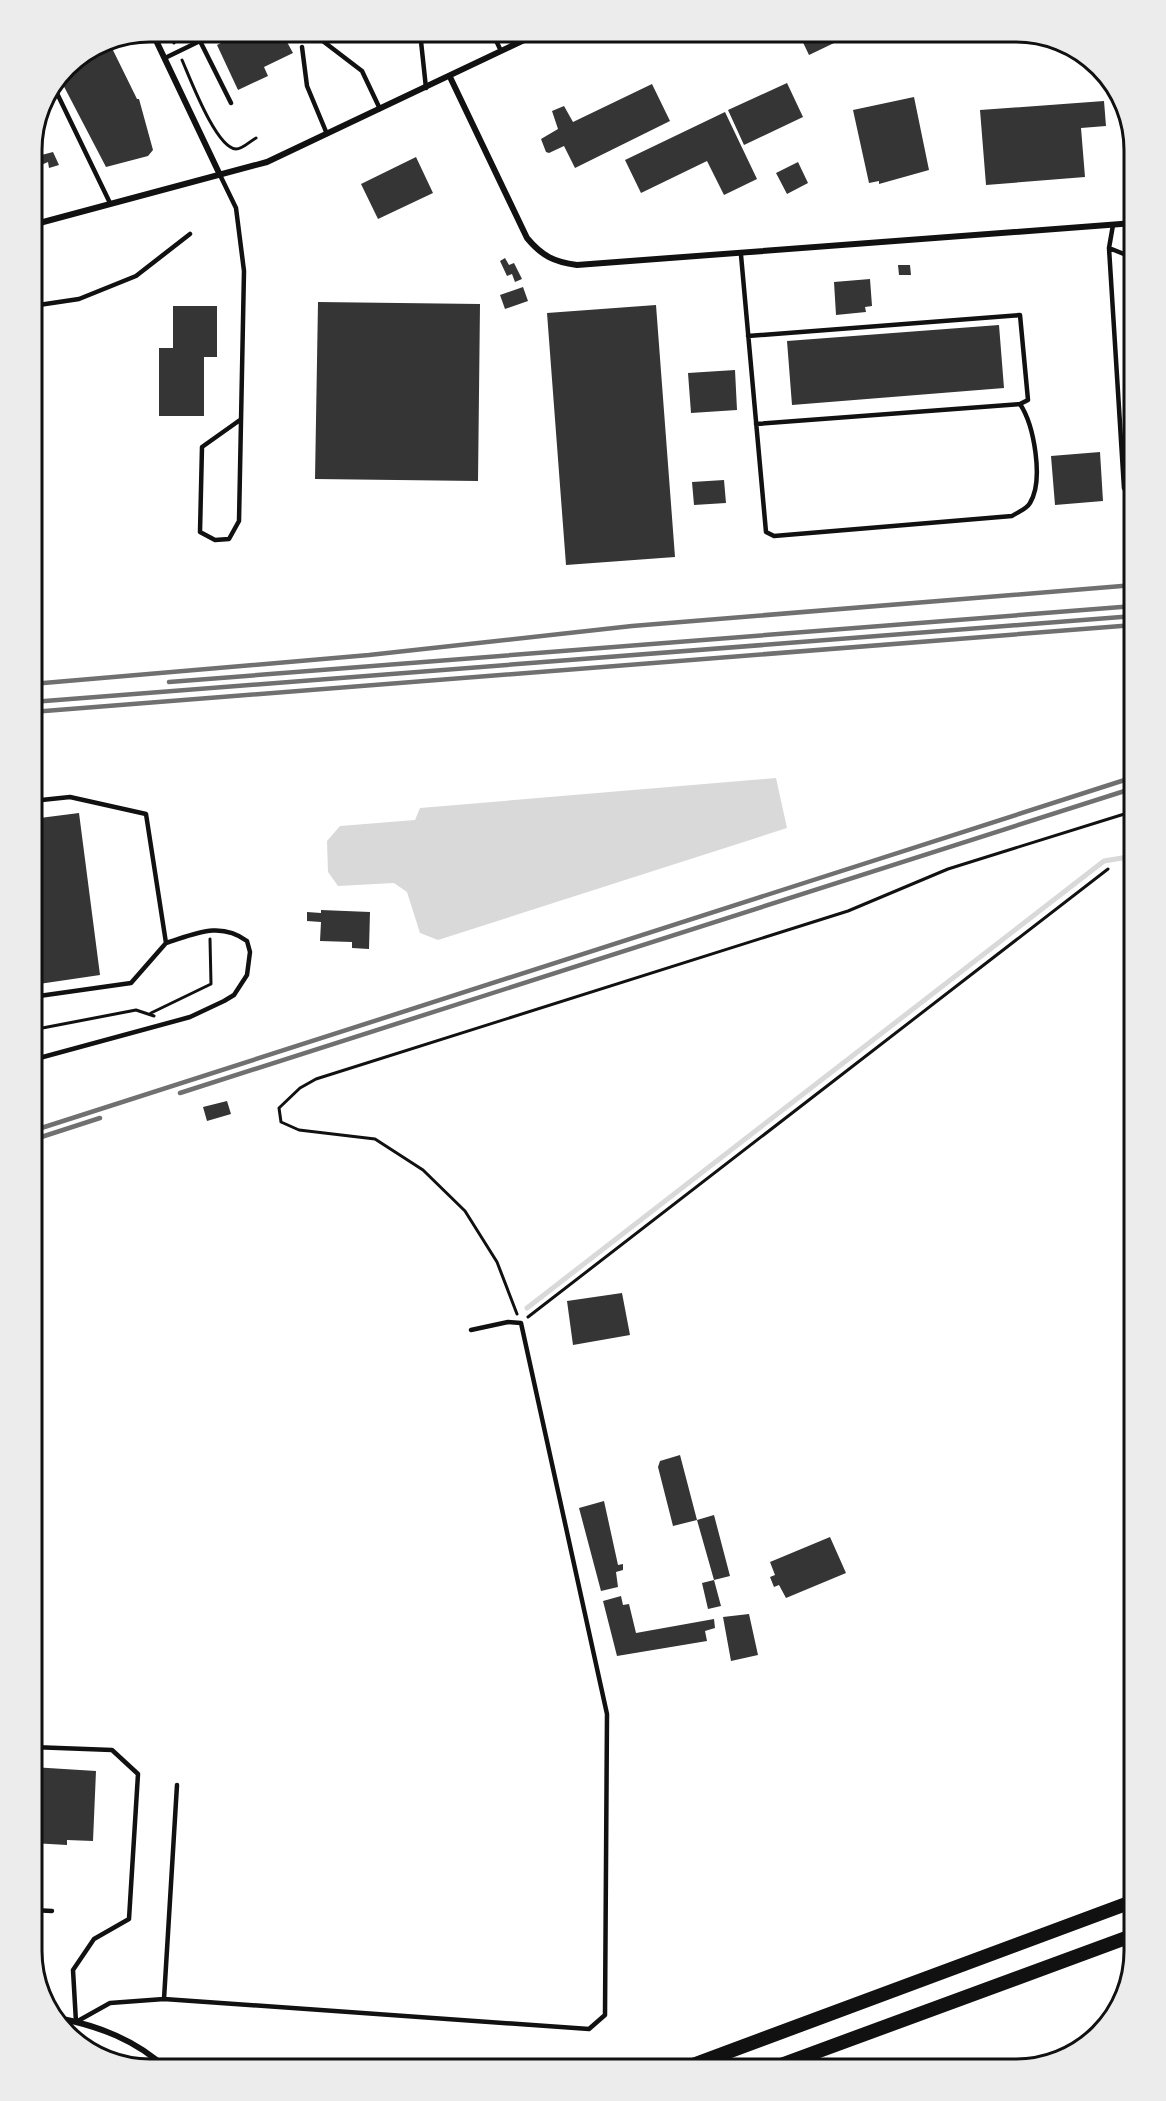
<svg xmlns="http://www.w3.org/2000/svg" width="1166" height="2101" font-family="Barlow,sans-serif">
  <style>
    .water { fill: #d9d9d9 }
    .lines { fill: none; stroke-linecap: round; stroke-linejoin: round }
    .stream { stroke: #d9d9d9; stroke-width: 5 }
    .building { fill: #353535 }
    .path { stroke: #111; stroke-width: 3 }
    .service { stroke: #111; stroke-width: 4.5 }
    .minor { stroke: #111; stroke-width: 6 }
    .primary { stroke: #111; stroke-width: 14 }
    .rail { stroke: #707070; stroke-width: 4.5 }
    .rim { fill: none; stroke: #111; stroke-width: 3 }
  </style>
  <rect width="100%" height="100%" fill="#fff"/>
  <path class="water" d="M 776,778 L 787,828 L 438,940 L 420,933 L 407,892 L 394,883 L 338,886 L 328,872 L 327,841 L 340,826 L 415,820 L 420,808 Z"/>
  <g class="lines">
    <path class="stream" d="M 527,1308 L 1104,861 L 1134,856"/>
  </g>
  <path class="building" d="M 242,32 L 289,32 L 293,39 L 287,42 L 293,53 L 264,67 L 268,76 L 238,90 L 217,45 Z
    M 353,32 L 384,32 L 381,42 Z
    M 798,32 L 857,32 L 809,55 Z
    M 105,40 L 108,40 L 137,99 L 139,99 L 153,150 L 148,156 L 106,167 L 59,77 L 67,66 Z
    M 787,83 L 803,117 L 744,145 L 728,110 Z
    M 652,84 L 670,121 L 575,168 L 564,146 L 549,153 L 546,152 L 541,139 L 558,129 L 552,111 L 564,106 L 573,122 Z
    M 914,97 L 929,170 L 879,184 L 879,181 L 869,183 L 853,110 Z
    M 1104,101 L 1106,126 L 1081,128 L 1085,177 L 986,185 L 980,110 Z
    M 725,112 L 757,179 L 724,195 L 707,161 L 641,193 L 625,160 Z
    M 32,152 L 34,157 L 53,152 L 59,165 L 49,168 L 48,162 L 32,169 Z
    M 416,157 L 433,193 L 378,219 L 361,184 Z
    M 798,162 L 808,183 L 787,194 L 776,173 Z
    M 505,258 L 509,265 L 514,263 L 522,279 L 515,282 L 512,274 L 507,276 L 500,261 Z
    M 898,265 L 910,265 L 911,275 L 899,275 Z
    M 870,279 L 872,306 L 865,307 L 866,312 L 836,315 L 834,282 Z
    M 523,287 L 528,301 L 505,309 L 500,295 Z
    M 318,302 L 480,304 L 478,481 L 315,479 Z
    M 656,305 L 675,557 L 566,565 L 547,313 Z
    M 173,306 L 217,306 L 217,357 L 204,357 L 204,416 L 159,416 L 159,348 L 173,348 Z
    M 999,325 L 1004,388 L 792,405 L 787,341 Z
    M 735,370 L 737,410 L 691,413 L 688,373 Z
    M 1100,452 L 1103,501 L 1055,505 L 1051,456 Z
    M 724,480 L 726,503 L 694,505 L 692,482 Z
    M 79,813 L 100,975 L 32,985 L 32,819 Z
    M 321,910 L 370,912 L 369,949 L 352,948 L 352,942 L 320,941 L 321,922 L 307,921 L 307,912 L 321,913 Z
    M 227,1101 L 231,1114 L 207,1121 L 203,1107 Z
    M 622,1293 L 630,1335 L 573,1345 L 567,1301 Z
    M 680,1455 L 697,1520 L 673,1526 L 658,1467 L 660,1461 Z
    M 604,1501 L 618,1565 L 623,1564 L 623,1570 L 616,1572 L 618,1587 L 601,1591 L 579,1508 Z
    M 714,1515 L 730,1576 L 714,1580 L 697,1520 Z
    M 830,1537 L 846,1573 L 786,1598 L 779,1585 L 774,1587 L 770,1577 L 775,1575 L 770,1562 Z
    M 714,1580 L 721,1606 L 708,1609 L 702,1583 Z
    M 621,1596 L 623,1605 L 629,1604 L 636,1633 L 714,1619 L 715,1628 L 705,1631 L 707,1641 L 617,1656 L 603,1601 Z
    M 749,1614 L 758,1655 L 731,1661 L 723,1617 Z
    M 32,1767 L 96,1771 L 93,1841 L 67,1840 L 67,1845 L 32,1843 Z"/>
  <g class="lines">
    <path class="path" d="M 168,32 L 174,43
      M 182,60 C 190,78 216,148 236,149 C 243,149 250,141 256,138
      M 151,1013 L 211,984 L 210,939
      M 32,1030 L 136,1010 L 154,1016
      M 517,1314 L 497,1262 L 465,1211 L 423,1170 L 375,1139 L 299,1130 L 281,1122 L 279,1108 L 300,1088 L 316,1079 L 848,911 L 948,869 L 1134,811
      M 528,1317 L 1108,869"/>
    <path class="service" d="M 195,32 L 200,41
      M 311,32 L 362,71 L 380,109
      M 420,32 L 426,88
      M 492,32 L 501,51
      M 302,47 L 307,86 L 327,134
      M 165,58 L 200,41 L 231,103
      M 53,85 L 110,203
      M 220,175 L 236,208 L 244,271 L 239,521 L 229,539 L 215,540 L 200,532 L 202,447 L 240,420
      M 1113,225 L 1109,248 L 1124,488 L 1134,504
      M 1109,248 L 1134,258
      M 741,255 L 766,532 L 774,536 L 1012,516 C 1018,512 1027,509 1030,503 C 1044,480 1034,425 1020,404
      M 32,306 L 79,299 L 136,276 L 190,234
      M 748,336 L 1020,315 L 1028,400 L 1020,404 L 756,424
      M 32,997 L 131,983 L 166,943 L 146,814 L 70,797 L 32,801
      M 32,1060 L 190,1017 L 224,1001 L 234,995 L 247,975 L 250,952 L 247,941 C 220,921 195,934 166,943
      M 32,1747 L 112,1750 L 138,1774 L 129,1919 L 94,1939 L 73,1970 L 76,2022 L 110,2003 L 164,1999 L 589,2029 L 605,2015 L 607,1714 L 521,1323 L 508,1322 L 471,1330
      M 32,1910 L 52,1911
      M 164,1999 L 177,1785"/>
    <path class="minor" d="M 152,32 L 220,175
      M 450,77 L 527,238 C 542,256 554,262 577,265 L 1134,223
      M 32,225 L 267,162 L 541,32
      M 58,2018 C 99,2026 136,2040 167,2069"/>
    <path class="primary" d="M 682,2069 L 1134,1901
      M 770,2069 L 1134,1935"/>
    <path class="rail" d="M 169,682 L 1134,606
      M 32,684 L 369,655 L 632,626 L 1134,585
      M 32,702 L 1134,616
      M 32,712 L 1134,625
      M 180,1093 L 1134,788
      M 32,1131 L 1134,777
      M 32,1140 L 100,1118"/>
  </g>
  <path d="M0 0H1166V2101H0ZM150 42H1016A108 108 0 0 1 1124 150V1951A108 108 0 0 1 1016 2059H150A108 108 0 0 1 42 1951V150A108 108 0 0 1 150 42Z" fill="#ececec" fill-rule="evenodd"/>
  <path class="rim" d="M150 42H1016A108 108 0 0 1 1124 150V1951A108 108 0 0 1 1016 2059H150A108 108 0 0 1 42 1951V150A108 108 0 0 1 150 42Z"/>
</svg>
